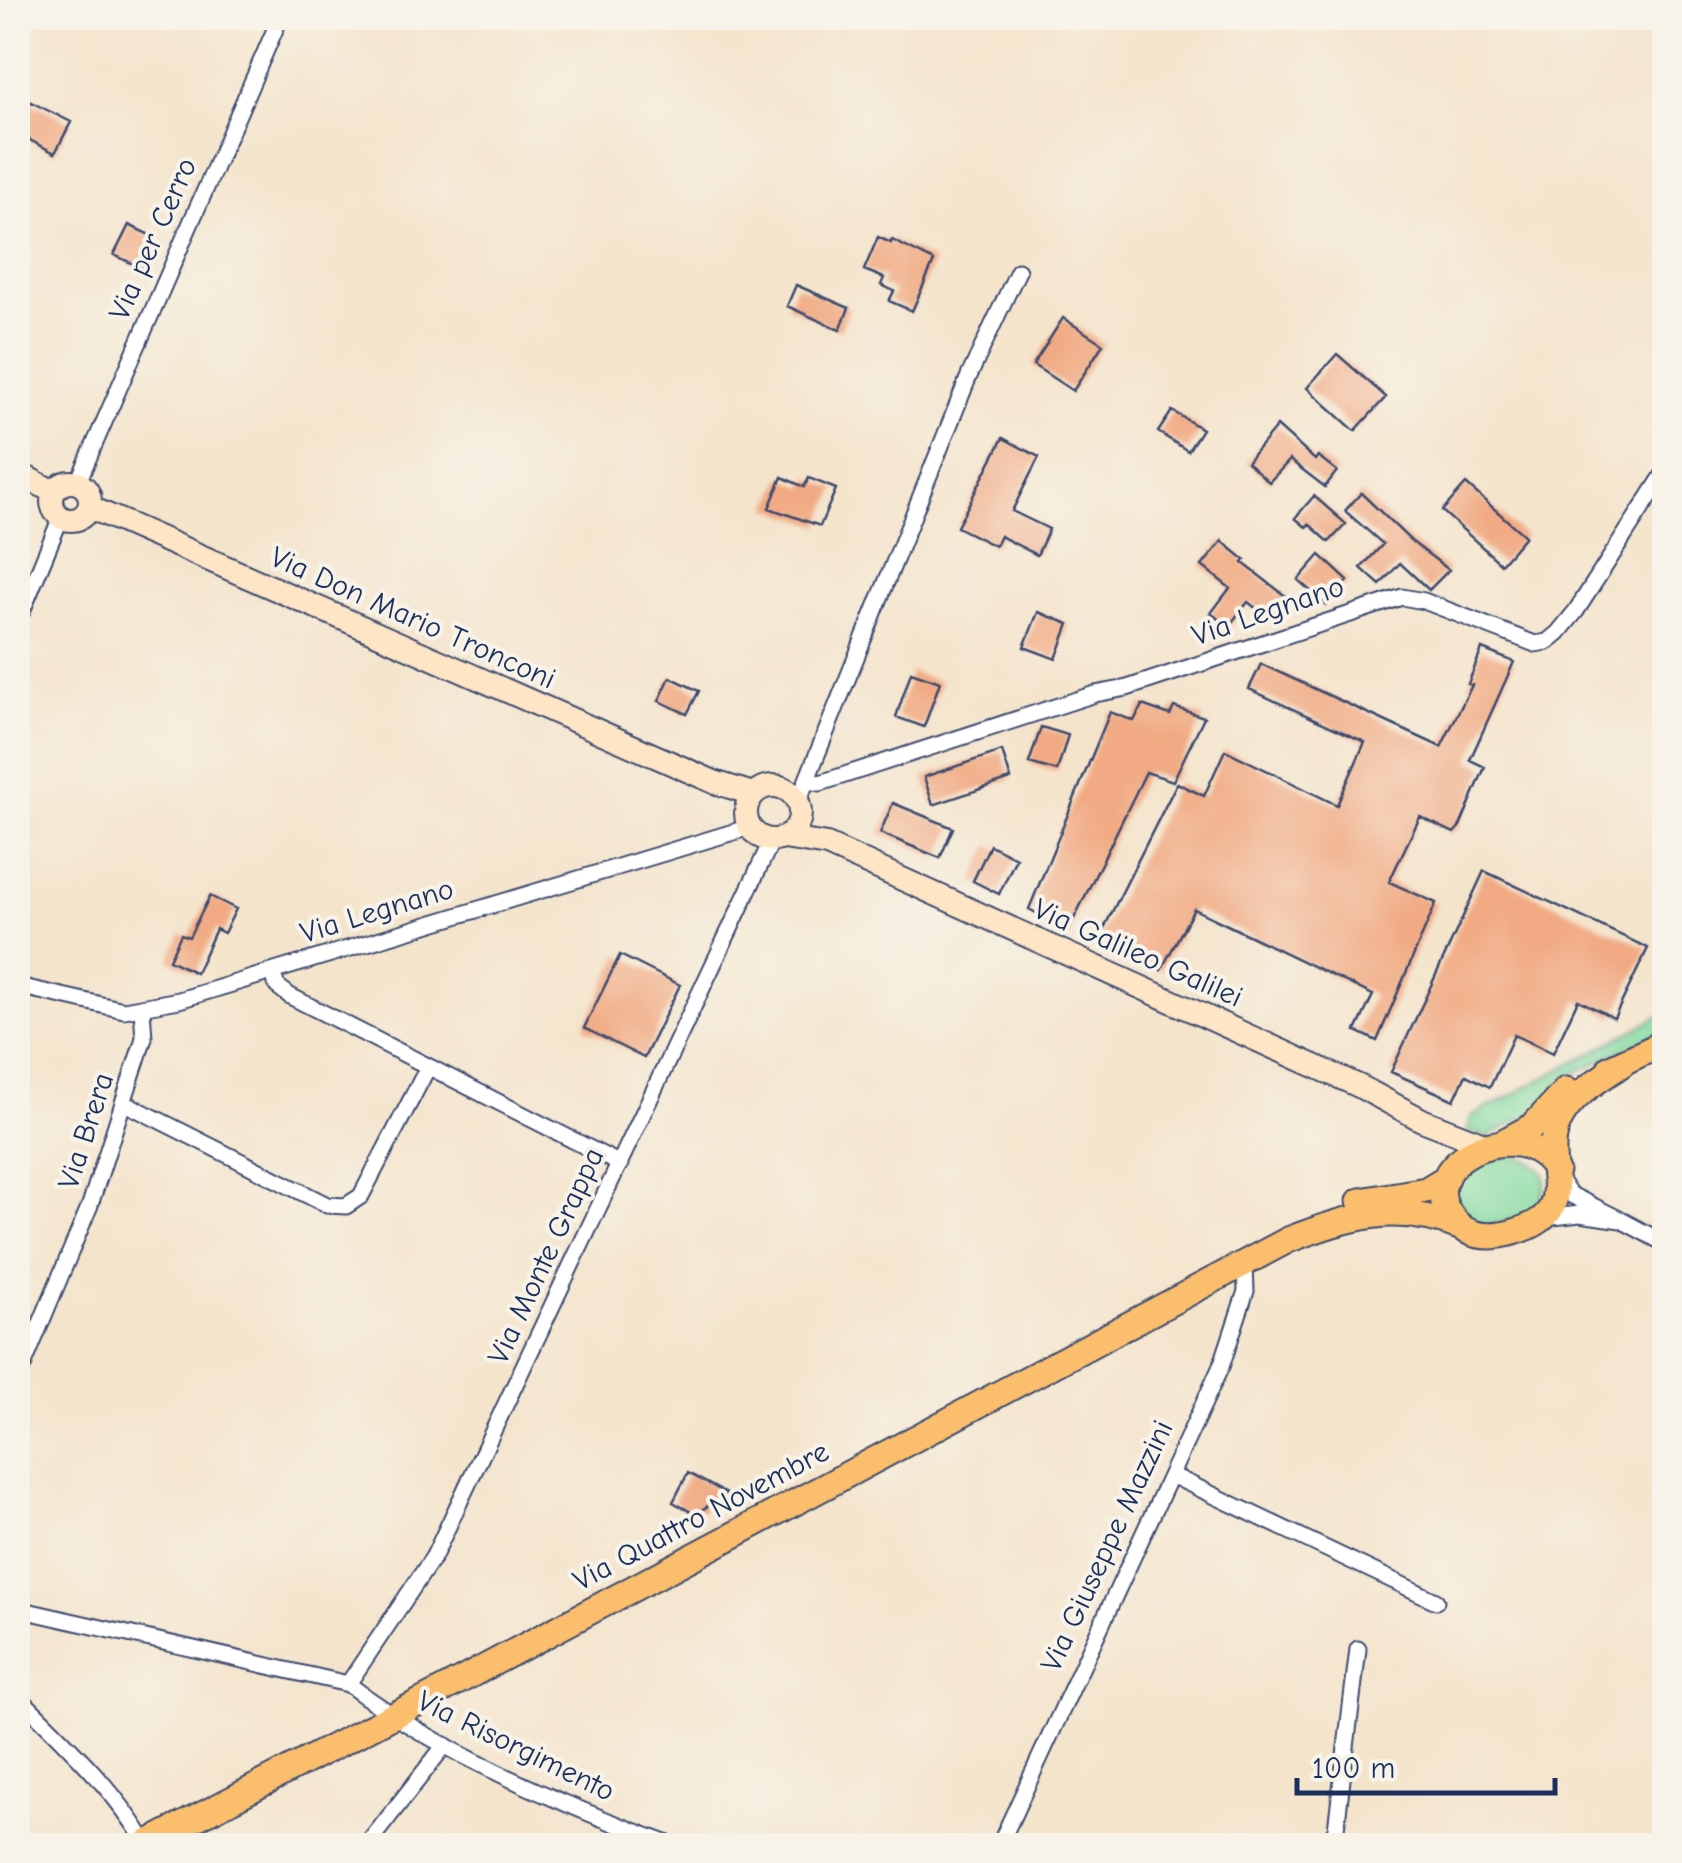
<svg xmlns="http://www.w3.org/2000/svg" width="1682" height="1863" font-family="'Comic Neue',sans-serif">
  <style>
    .green { fill: #81daa0; stroke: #4e847f; stroke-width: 2.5 }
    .building { fill: #f1aa83 }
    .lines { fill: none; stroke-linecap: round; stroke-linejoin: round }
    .street-casing { stroke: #3c4a6e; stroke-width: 19 }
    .secondary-casing { stroke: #3c4a6e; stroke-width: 26 }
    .primary-casing { stroke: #3c4a6e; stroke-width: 29 }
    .street { stroke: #fff; stroke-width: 15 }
    .secondary { stroke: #fde5c5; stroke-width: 22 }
    .primary { stroke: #fabe6d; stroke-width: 25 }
    .labels { text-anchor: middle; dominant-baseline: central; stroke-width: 8; stroke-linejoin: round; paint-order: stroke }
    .street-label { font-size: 30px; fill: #1b2f5e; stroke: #f7f3e8 }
  </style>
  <rect width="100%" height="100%" fill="#f7f3e8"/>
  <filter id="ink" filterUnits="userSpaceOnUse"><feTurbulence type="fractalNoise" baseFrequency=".01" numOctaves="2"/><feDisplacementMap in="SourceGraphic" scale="20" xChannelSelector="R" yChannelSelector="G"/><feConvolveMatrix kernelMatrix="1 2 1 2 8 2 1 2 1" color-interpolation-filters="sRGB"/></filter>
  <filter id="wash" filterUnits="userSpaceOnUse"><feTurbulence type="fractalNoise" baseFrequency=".0048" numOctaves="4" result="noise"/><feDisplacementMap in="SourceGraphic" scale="40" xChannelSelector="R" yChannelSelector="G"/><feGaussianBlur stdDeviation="2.25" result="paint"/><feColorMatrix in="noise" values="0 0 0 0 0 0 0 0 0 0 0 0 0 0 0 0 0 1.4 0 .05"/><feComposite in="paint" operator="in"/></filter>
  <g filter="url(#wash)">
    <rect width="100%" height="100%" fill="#f4e4cc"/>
    <path class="green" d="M 1664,1014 L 1664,1031 L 1562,1079 L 1532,1114 L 1487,1137 L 1468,1131 L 1471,1117 Z
      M 1514,1156 C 1552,1166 1550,1182 1536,1212 C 1506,1222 1487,1232 1459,1212 C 1457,1205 1453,1195 1453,1188 C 1454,1165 1497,1157 1514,1156 Z"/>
    <g id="blocks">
      <path class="building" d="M 25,99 L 71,122 L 55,153 L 18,134 L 18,114 Z
        M 129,225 L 156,238 L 142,268 L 114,255 Z
        M 878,237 L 891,243 L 892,240 L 934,261 L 912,311 L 889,301 L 894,291 L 881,285 L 884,278 L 864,270 Z
        M 796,285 L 849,308 L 840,330 L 787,306 Z
        M 1063,318 L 1103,344 L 1073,391 L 1033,365 Z
        M 1337,354 L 1386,397 L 1355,431 L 1307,388 Z
        M 1172,411 L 1202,429 L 1188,451 L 1158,432 Z
        M 1277,426 L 1315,460 L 1318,456 L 1337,471 L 1325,487 L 1290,460 L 1269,482 L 1247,462 Z
        M 1003,438 L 1039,457 L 1012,511 L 1049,529 L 1037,555 L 1000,536 L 995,546 L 957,527 Z
        M 782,477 L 804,487 L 809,478 L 836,489 L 820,526 L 769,508 Z
        M 1466,484 L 1525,536 L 1501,564 L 1442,511 Z
        M 1361,493 L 1411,541 L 1449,570 L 1429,590 L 1400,563 L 1380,585 L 1361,568 L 1383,544 L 1345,511 Z
        M 1314,496 L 1346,524 L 1329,542 L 1309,524 L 1306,527 L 1295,518 Z
        M 1222,541 L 1245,560 L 1243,563 L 1288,598 L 1271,620 L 1248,602 L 1228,627 L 1211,613 L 1230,588 L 1202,566 Z
        M 1320,555 L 1348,581 L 1326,605 L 1298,580 Z
        M 1038,612 L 1069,624 L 1056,659 L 1024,647 Z
        M 1482,649 L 1514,662 L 1470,760 L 1485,767 L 1460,826 L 1454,833 L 1420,817 L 1389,882 L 1436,903 L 1377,1041 L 1356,1031 L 1373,995 L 1194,909 L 1161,970 L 1098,940 L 1177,783 L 1204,796 L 1225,750 L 1337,805 L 1365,742 L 1249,689 L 1261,664 L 1441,747 L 1472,685 L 1468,684 Z
        M 911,672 L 940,682 L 924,727 L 896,717 Z
        M 670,677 L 699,691 L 687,714 L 659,701 Z
        M 1142,705 L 1170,715 L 1174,707 L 1204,717 L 1173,781 L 1146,772 L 1068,931 L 1029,909 L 1110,712 L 1134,721 Z
        M 1041,727 L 1068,735 L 1057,771 L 1029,763 Z
        M 1002,751 L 1011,779 L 933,805 L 924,777 Z
        M 893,803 L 953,828 L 940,858 L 880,833 Z
        M 990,845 L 1016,858 L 999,894 L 973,881 Z
        M 1484,871 L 1648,948 L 1614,1018 L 1578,1000 L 1553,1053 L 1514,1035 L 1490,1087 L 1466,1075 L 1454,1100 L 1391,1072 Z
        M 210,896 L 236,909 L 224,933 L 216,929 L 196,973 L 169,960 L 181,934 L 189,937 Z
        M 620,955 L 680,985 L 644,1058 L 584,1028 Z
        M 688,1473 L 727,1494 L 695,1514 L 673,1502 Z"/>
    </g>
  </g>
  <g filter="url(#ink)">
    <use href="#blocks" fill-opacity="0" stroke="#3c4a6e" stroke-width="2.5"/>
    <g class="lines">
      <defs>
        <path id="street" d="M 78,482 L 280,18
          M 18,621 L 61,517
          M 808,781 L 820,783 L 1095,694 L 1127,688 L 1402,597 L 1424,601 L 1535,644 L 1547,642 L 1558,633 L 1576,611 L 1664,474
          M 798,802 L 969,376 L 1018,271
          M 272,973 L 277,986 L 290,996 L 620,1164
          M 18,986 L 124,1010 L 179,1000 L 750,827
          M 125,1103 L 327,1205 L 346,1206 L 361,1196 L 428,1067
          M 1544,1218 L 1580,1214 L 1621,1220 L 1569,1194 L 1557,1176
          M 1621,1220 L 1664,1243
          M 18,1378 L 90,1205 L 144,1038 L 142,1008
          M 1171,1475 L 1436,1601
          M 18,1609 L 348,1684 C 441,1754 565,1806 674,1846
          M 348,1684 L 434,1556 L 772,840
          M 18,1696 C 64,1742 113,1787 146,1843
          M 366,1846 L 445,1745
          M 999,1846 L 1222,1364 L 1246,1291 L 1245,1264
          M 1327,1846 L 1336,1829 L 1358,1649"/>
        <path id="secondary" d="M 18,473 L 54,492
          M52 501a19 19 0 1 1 38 0a19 19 0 1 1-38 0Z
          M 89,507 L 714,782 L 753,794
          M746 813a27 27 0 1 1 54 0a27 27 0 1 1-54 0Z
          M 784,838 L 827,845 L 1361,1087 L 1422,1120 L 1489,1146"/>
        <path id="primary" d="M 1610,1068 L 1664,1043
          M 1501,1143 L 1533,1126 L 1566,1090
          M 1556,1171 C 1522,1107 1401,1166 1457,1223 C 1472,1239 1493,1238 1514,1232 C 1587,1211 1536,1165 1560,1119 C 1573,1094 1600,1079 1622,1064
          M 1360,1201 L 1426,1190 L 1446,1178
          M 142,1846 L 433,1695 L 1288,1240 C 1350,1216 1397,1202 1462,1228"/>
      </defs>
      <use href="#street" class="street-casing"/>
      <use href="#secondary" class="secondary-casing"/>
      <use href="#primary" class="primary-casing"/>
      <use href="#street" class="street"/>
      <use href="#secondary" class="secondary"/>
      <use href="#primary" class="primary"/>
    </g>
  </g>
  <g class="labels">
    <g class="street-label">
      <text transform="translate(153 239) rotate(-66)">Via per Cerro</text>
      <text transform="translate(1268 611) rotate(-19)">Via Legnano</text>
      <text transform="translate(413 618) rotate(24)">Via Don Mario Tronconi</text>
      <text transform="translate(377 911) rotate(-17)">Via Legnano</text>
      <text transform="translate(1138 953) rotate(24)">Via Galileo Galilei</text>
      <text transform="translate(86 1131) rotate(-72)">Via Brera</text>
      <text transform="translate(546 1256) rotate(-65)">Via Monte Grappa</text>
      <text transform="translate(701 1516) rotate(-28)">Via Quattro Novembre</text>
      <text transform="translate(1107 1546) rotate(-65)">Via Giuseppe Mazzini</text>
      <text transform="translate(516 1746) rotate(26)">Via Risorgimento</text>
    </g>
  </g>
  <rect width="1682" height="1863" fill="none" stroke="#f7f3e8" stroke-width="60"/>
  <path d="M1297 1778v15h258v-15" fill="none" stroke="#1b2f5e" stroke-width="5"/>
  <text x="1312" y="1778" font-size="30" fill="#1b2f5e" stroke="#f7f3e8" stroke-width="8" paint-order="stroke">100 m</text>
</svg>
